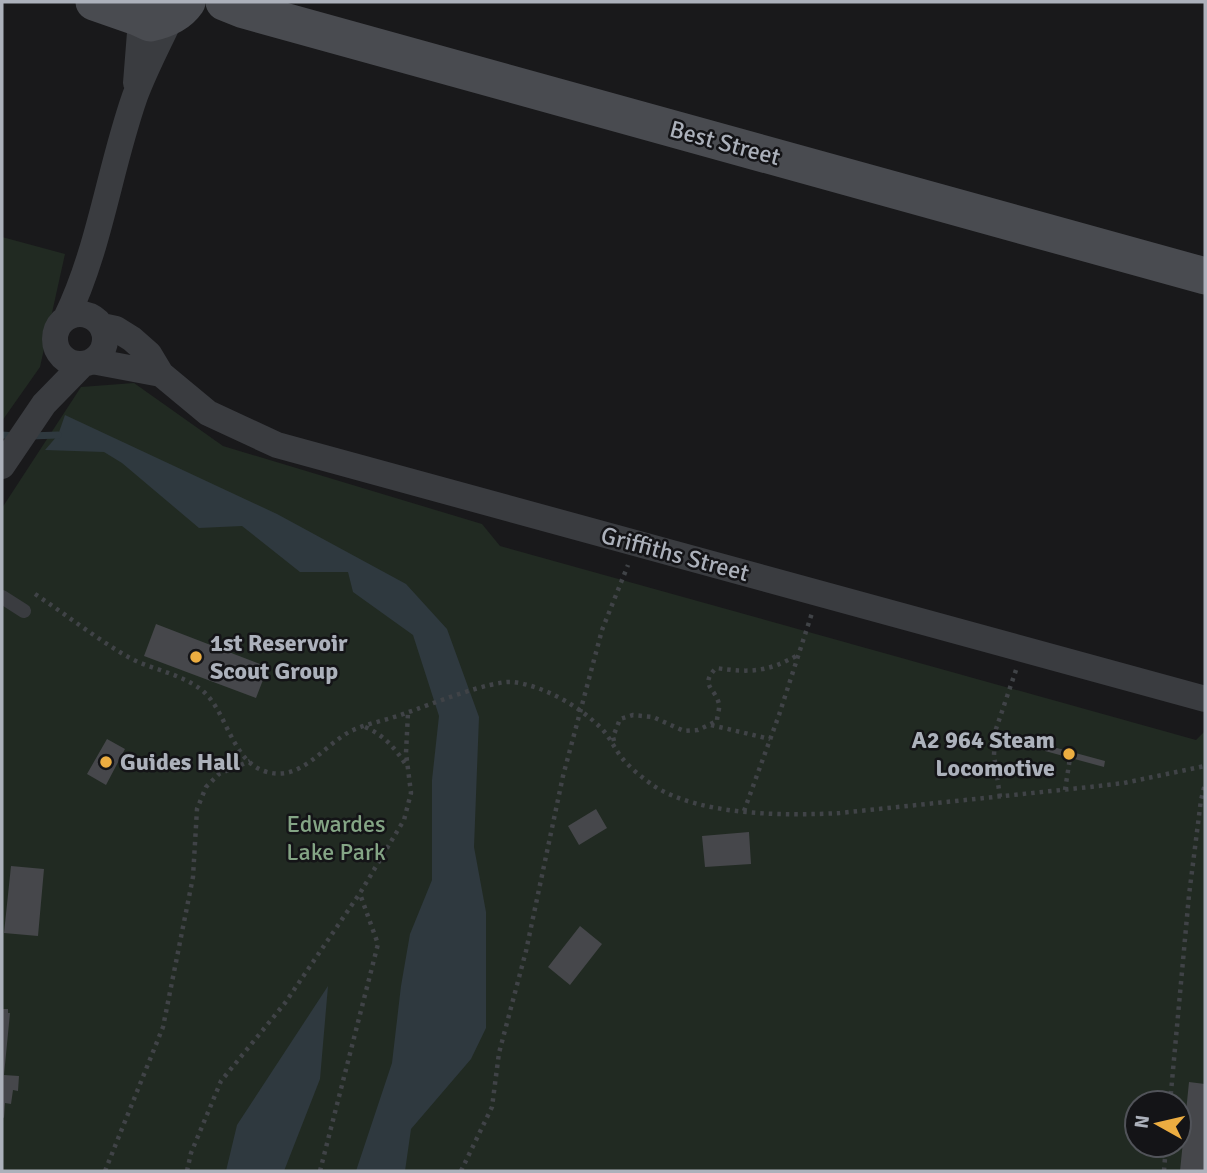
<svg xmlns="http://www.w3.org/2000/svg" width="1207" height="1173" font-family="Signika,sans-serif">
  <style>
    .green { fill: #212a22; fill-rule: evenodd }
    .water { fill: #2f393f }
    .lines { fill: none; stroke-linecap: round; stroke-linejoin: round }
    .stream { stroke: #2f393f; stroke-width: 7 }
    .building { fill: #46474b }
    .path { stroke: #404347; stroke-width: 4.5; stroke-dasharray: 3.5 5; stroke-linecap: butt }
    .lane { stroke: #3a3c40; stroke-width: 14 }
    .street { stroke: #3a3c40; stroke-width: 26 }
    .secondary { stroke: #494b50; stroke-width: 37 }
    .poi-dot { fill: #ecad41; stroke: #141417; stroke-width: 2.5 }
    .labels { text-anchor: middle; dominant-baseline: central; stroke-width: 5; stroke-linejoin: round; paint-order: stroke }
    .street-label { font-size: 24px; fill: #acb1bb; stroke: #141417 }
    .poi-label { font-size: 24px; font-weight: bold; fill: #acb1bb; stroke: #141417; text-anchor: start }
    .park-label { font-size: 24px; fill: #84a585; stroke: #141417 }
  </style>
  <rect width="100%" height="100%" fill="#19191b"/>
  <path class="green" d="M 2,237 L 65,254 L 40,367 L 2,421 Z
    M 134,383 L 223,446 L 482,524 L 500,546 L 1196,740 L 1205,731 L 1205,1171 L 2,1171 L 2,508 L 81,387 ZM 1137,1103 L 1179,1103 L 1179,1145 L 1137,1145 Z"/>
  <path class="water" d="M 65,415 L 277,514 L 406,584 L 447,629 L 479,717 L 474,847 L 486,912 L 486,1028 L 471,1059 L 411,1129 L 405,1171 L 356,1171 L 392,1063 L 401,986 L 410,934 L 432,880 L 432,780 L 439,716 L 413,635 L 353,592 L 348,572 L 300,572 L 242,526 L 199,528 L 122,463 L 104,452 L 45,450 L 58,435 Z
    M 328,986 L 320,1079 L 284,1171 L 226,1171 L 237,1125 Z"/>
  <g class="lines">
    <path class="stream" d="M 2,435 L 15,436
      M 30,436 L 58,435"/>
  </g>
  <path class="building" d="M 156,624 L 268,667 L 256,698 L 144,656 Z
    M 107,739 L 125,749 L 106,785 L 87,774 Z
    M 1046,745 L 1105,761 L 1104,767 L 1045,751 Z
    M 596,809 L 607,828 L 579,845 L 568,826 Z
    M 749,832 L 751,864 L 705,867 L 702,836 Z
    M 11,866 L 44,869 L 38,936 L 4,933 Z
    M 580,926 L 602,944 L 570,985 L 548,967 Z
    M 2,1009 L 8,1009 L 8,1013 L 10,1013 L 4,1075 L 19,1076 L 18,1091 L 13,1090 L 11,1104 L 5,1103 L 4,1118 L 2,1117 Z
    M 1189,1082 L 1205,1084 L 1205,1171 L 1180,1171 Z"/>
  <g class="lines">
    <path class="path" d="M 35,594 C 65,614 93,636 123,654 C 148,670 181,672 204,692 C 227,713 232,760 264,771 C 300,784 322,746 351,731 C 368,723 388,720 406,713 C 429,705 491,680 513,682 C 544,686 579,706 601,728 C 610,737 614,748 622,758 C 630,768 644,779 654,786 C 701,816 786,816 840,813 L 1090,787 L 1124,783 L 1205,766
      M 711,725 L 770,739
      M 365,727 C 384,735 395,748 406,765
      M 614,741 L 613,737 L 620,719 L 633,715 L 653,717 L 684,731 L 698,730 L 717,721 C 717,716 720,708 719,704 C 715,687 699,686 716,668 C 751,673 767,672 798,655
      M 1065,790 L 1070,758
      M 1000,797 L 994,755 L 995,732 L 1016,670
      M 744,811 L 779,715 L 812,613
      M 1170,1103 L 1189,895 L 1201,800 L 1205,784
      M 105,1171 L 163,1027 L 193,877 L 197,809 L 206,787 L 219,774 L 250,761
      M 187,1171 L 191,1153 L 221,1081 L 285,1003 L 360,893 L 404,820 L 411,793 L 406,753 L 408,713
      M 320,1171 L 378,944 L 360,894
      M 461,1171 L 492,1107 L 499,1053 L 526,951 L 563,776 L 602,630 L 628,565
      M 1164,1171 L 1166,1145"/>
    <path class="lane" d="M 2,597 L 24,611"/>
    <path class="street" d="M 136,83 L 141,20
      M55 339a25 25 0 1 1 50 0a25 25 0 1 1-50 0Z
      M 66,318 C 100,248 109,170 135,96 C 145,69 159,43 171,17
      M 102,326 L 116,329 L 132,339 L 149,354 L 161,374 L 208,413 L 277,445 L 1205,699
      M 92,361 L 161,374
      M 2,466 L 44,404 L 83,364"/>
    <path class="secondary" d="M 94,2 L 137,17
      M 139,2 L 136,11 L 137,17 L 150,23 C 165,20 178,15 187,2
      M 224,2 L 244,10 L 1205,276"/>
  </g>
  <g class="poi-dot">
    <circle cx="196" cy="657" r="7"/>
    <circle cx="1069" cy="754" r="7"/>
    <circle cx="106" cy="762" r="7"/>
  </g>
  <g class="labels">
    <g class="street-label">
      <text transform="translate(725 143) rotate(15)">Best Street</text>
      <text transform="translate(675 554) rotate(15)">Griffiths Street</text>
    </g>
    <g class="poi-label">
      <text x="210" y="643">1st Reservoir<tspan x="210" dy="28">Scout Group</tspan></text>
      <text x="1055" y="740" text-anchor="end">A2 964 Steam<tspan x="1055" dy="28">Locomotive</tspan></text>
      <text x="120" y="762">Guides Hall</text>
    </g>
    <g class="park-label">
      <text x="336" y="824">Edwardes<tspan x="336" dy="28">Lake Park</tspan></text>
    </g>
  </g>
  <rect width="1207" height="1173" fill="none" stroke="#acb1bb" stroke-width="7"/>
  <g transform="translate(1158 1124) rotate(278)"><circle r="33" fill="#141417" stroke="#515359" stroke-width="2"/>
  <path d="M0-5L12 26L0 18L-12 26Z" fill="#ecad41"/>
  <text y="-10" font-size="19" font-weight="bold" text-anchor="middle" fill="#acb1bb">N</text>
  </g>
</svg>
